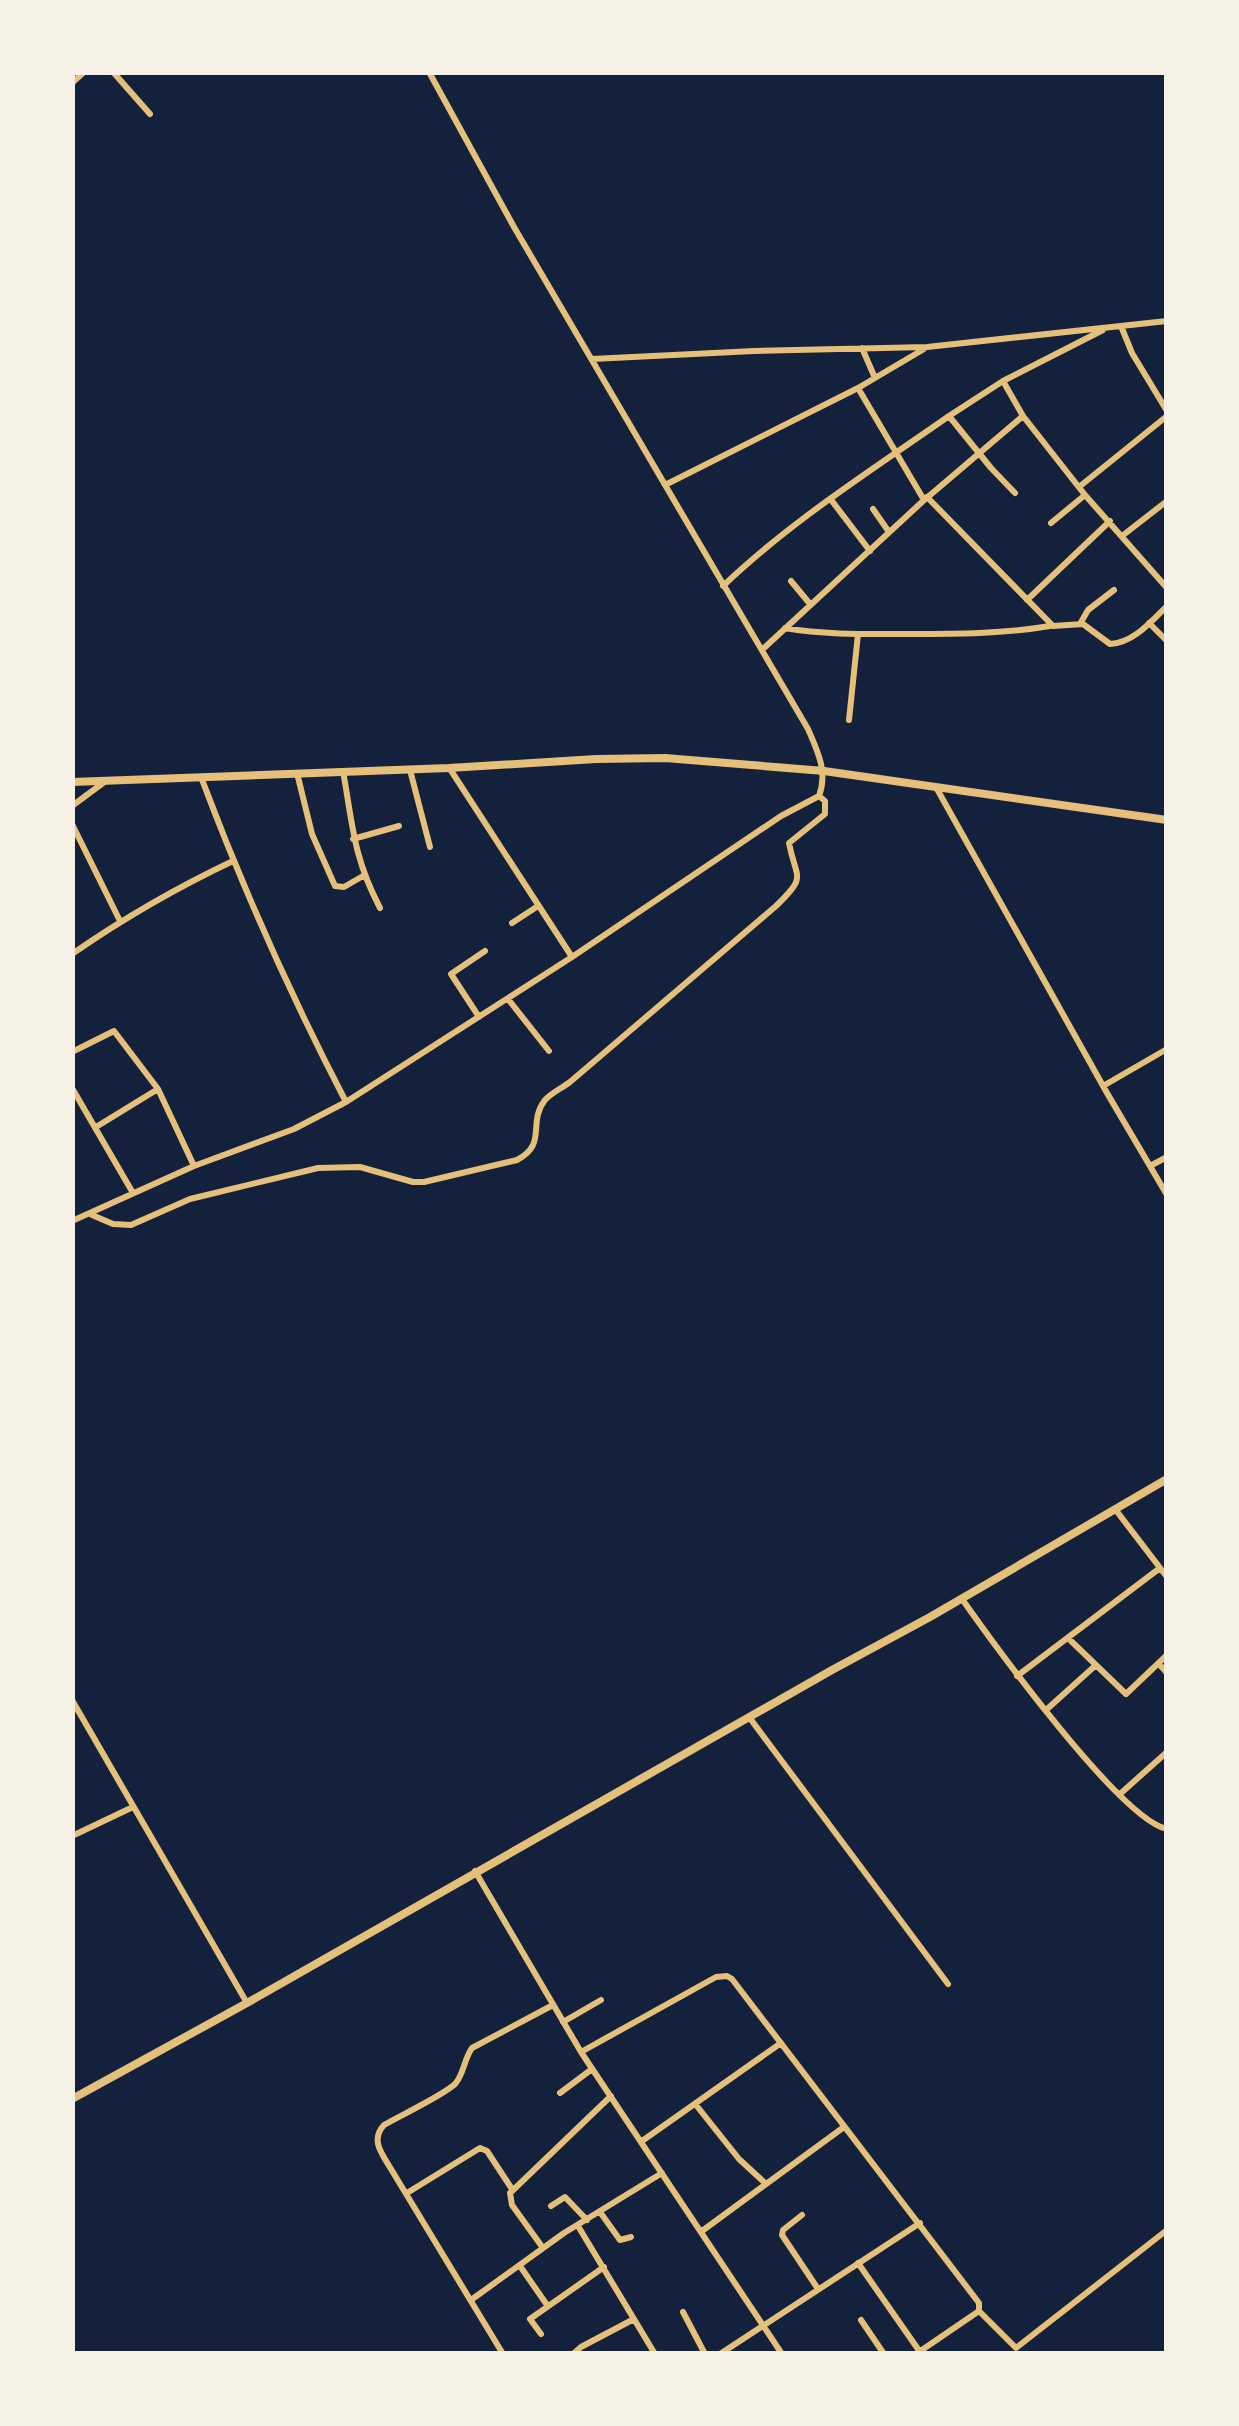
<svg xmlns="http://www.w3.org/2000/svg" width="1239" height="2426" font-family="Georgia,serif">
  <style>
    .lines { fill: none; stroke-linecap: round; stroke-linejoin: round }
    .minor { stroke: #e5c07b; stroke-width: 6 }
    .secondary { stroke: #e5c07b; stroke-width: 8 }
  </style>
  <rect width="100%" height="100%" fill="#14213d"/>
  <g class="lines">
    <path class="minor" d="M 113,72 L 150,114
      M 72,83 L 84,72
      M 1121,326 L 1132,353 L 1167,411
      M 862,348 L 875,378
      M 592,359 L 754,351 L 927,347 L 1167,321
      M 1003,381 L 1023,416
      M 858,388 L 924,500
      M 949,416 L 1003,381 L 1103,330
      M 665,485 L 858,388 L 924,349
      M 1079,487 L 1167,416
      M 927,497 L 1053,626 L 1083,624 L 1110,644 C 1133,643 1151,622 1167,606
      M 832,501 L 870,551
      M 873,509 L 889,532
      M 1051,523 L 1085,495
      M 1122,536 L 1167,501
      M 791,581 L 810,604
      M 723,586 C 791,521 872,470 949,416 L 991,468 L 1015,493
      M 1027,600 L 1110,521
      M 1149,623 L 1167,641
      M 1080,624 L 1088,610 L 1114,590
      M 785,628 C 825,635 867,634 908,634 C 956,634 1003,634 1050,626
      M 764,648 L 922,502 L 1023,416 L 1085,495 L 1167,588
      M 849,720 L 858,634
      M 450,769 L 572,957
      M 410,770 L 430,847
      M 343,771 C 353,826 353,856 380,908
      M 297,773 L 312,834 L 335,886 L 344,887 L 363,876
      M 201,777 C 243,889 291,996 346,1102
      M 937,789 L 1107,1093 L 1167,1195
      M 72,806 L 103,783
      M 72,824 L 120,921
      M 353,839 L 399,826
      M 512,923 L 538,906
      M 72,954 C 124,918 176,888 233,861
      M 508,999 L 549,1051
      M 479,1017 L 451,974 L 485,951
      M 72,1052 L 114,1031 L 158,1089 L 194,1166
      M 1103,1086 L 1167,1049
      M 72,1088 L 133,1193
      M 96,1127 L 158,1089
      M 1150,1166 L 1167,1157
      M 92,1215 L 113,1224 L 131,1225 L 190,1199 L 318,1168 L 360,1167 L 413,1182 L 424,1182 L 517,1160 C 548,1144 527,1123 545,1100 C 551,1093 562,1088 570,1082 L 776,906 C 808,875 796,880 789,843 L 825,814 L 825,801 L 819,796
      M 72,1221 L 194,1166 L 294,1129 L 346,1102 L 572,957 L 781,816 L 819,796 C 828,772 818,752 808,729 L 514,227 L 429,72
      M 1115,1509 L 1167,1577
      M 962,1599 C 993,1643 1121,1820 1167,1829
      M 1068,1638 L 1126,1694 L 1167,1655
      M 1159,1664 L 1167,1673
      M 1017,1676 L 1160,1568
      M 72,1700 L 247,2003
      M 1046,1710 L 1096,1665
      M 749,1717 L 948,1984
      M 1120,1794 L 1167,1752
      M 72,1836 L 133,1807
      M 475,1871 L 581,2052 L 782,2354
      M 563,2022 L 601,2000
      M 581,2052 L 716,1977 L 727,1976 L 732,1979 L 979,2303 L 979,2311 L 916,2354
      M 560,2093 L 592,2069
      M 696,2105 L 739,2159 L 765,2183
      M 642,2141 L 781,2043
      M 407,2193 L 480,2148 L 487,2151 L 512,2189
      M 551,2206 L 565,2197 L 587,2220
      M 600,2212 L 620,2240 L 631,2237
      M 802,2215 L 783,2230 L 782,2235 L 818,2289
      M 578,2226 L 655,2354
      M 702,2231 L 844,2127
      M 543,2248 L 512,2205 L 510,2193 L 611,2096
      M 858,2263 L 920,2352
      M 520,2266 L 547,2305
      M 471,2300 L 564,2233 L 662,2173
      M 979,2311 L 1016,2348 L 1167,2230
      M 683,2312 L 705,2354
      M 861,2320 L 884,2354
      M 541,2334 L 530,2319 L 604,2267
      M 503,2354 L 391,2169 C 382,2154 370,2140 384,2125 C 401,2115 442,2096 455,2084 C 464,2074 464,2059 472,2048 L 553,2005
      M 573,2354 L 581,2347 L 634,2319
      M 720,2354 L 920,2223"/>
    <path class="secondary" d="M 72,782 L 449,768 L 596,759 L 665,758 L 824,771 L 1167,820
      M 72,2099 L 247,2003 L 832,1670 L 930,1617 L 1167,1479"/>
  </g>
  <rect width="1239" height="2426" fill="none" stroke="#f6f1e7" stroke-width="150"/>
</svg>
